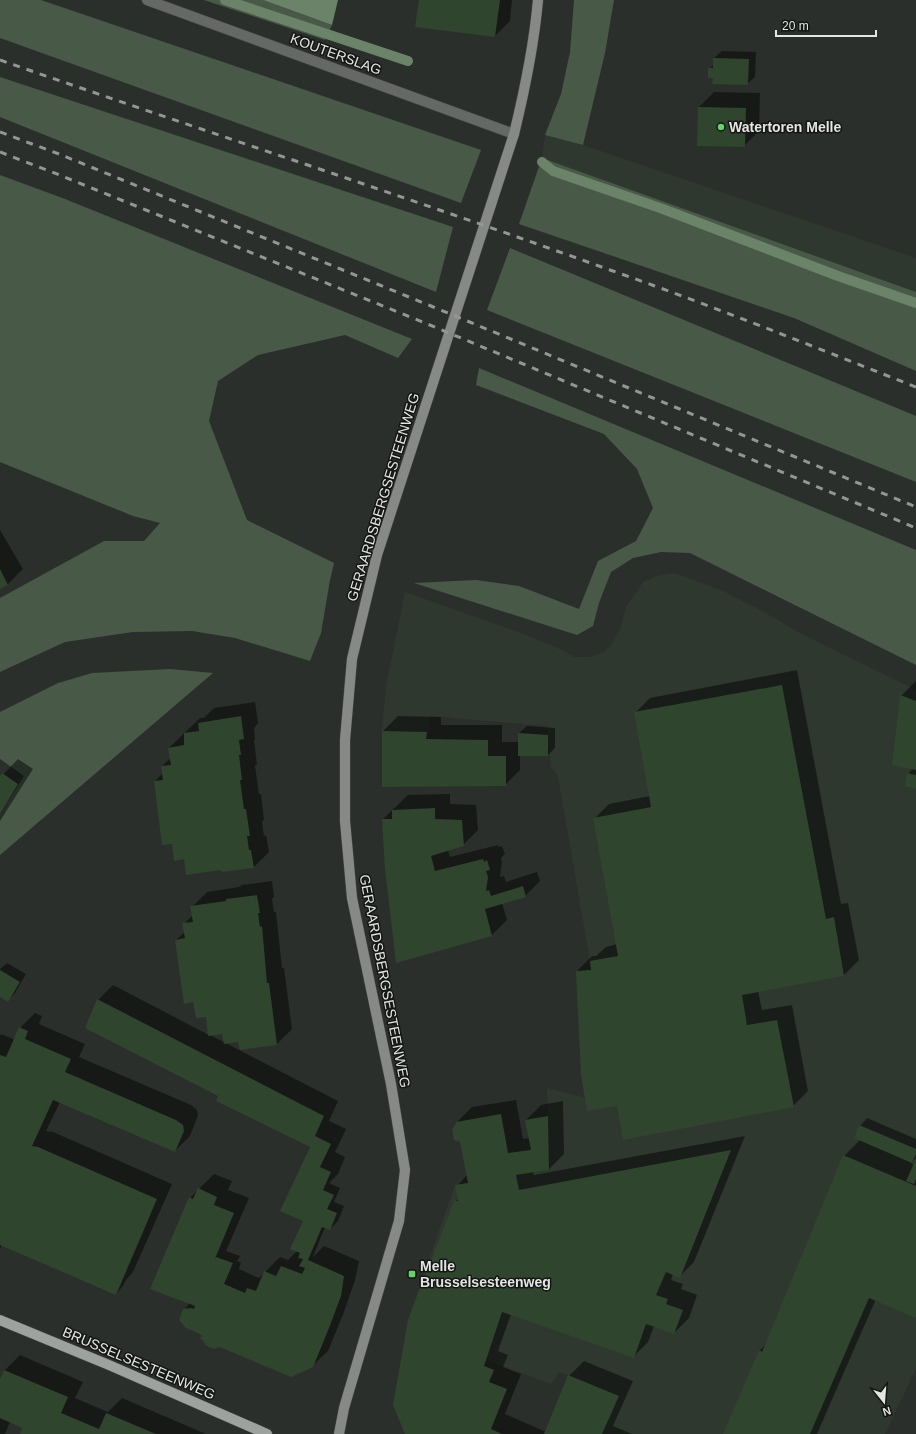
<svg xmlns="http://www.w3.org/2000/svg" width="916" height="1434" font-family="Helvetica,sans-serif">
  <style>
    .built { fill: #2f382f }
    .green { fill: #485947 }
    .water { fill: #6a8369 }
    .shadow { fill: #0007 }
    .lines { fill: none; stroke-linecap: round; stroke-linejoin: round }
    .stream { stroke: #6a8369; stroke-width: 10 }
    .building { fill: #2f452e }
    .minor-casing { stroke: #484c48; stroke-width: 11 }
    .secondary-casing { stroke: #484c48; stroke-width: 11 }
    .primary-casing { stroke: #484c48; stroke-width: 11 }
    .minor { stroke: #666866; stroke-width: 10 }
    .secondary { stroke: #868985; stroke-width: 10 }
    .primary { stroke: #9ea29e; stroke-width: 10 }
    .rail { stroke: #939793; stroke-width: 3; stroke-dasharray: 7 7; stroke-linecap: butt }
    .poi-dot { fill: #65d467; stroke: #151614; stroke-width: 1.5 }
    .labels { text-anchor: middle; dominant-baseline: central; stroke-width: 3; stroke-linejoin: round; paint-order: stroke }
    .street-label { font-size: 14px; fill: #e3e6e3; stroke: #151614 }
    .poi-label { font-size: 14px; font-weight: bold; fill: #e3e6e3; stroke: #151614; text-anchor: start }
  </style>
  <rect width="100%" height="100%" fill="#2b2f2b"/>
  <path class="built" d="M 545,135 L 583,145 L 916,258 L 916,292 L 542,158 Z
    M 675,573 L 725,592 L 764,612 L 800,633 L 916,690 L 916,1368 L 885,1434 L 544,1434 L 568,1375 L 559,1372 L 551,1384 L 461,1351 L 408,1320 L 455,1185 L 550,1170 L 547,1088 L 617,1106 L 590,961 L 558,776 L 551,767 L 547,726 L 430,716 L 428,732 L 382,731 L 386,686 L 405,592 L 526,635 L 562,650 L 574,657 L 590,657 L 604,652 L 612,644 L 621,627 L 626,607 L 643,582 L 656,576 Z"/>
  <path class="green" d="M 0,0 L 41,0 L 481,150 L 461,203 L 0,38 Z
    M 204,0 L 263,0 L 332,25 L 325,40 Z
    M 574,0 L 614,0 L 605,53 L 583,145 L 545,135 L 561,94 L 570,52 Z
    M 0,77 L 453,227 L 436,292 L 0,117 Z
    M 542,158 L 916,292 L 916,371 L 794,318 L 519,224 Z
    M 0,175 L 65,199 L 412,339 L 398,358 L 345,335 L 258,355 L 218,381 L 209,421 L 247,520 L 334,563 L 330,580 L 321,633 L 310,661 L 235,638 L 192,631 L 133,632 L 65,642 L 0,672 L 0,598 L 104,541 L 144,541 L 160,523 L 133,516 L 0,462 Z
    M 510,248 L 916,416 L 916,482 L 487,310 Z
    M 479,368 L 916,550 L 916,665 L 690,553 L 661,552 L 633,558 L 611,572 L 599,603 L 593,626 L 577,635 L 414,583 L 476,580 L 519,586 L 579,609 L 598,561 L 636,541 L 653,508 L 637,469 L 604,434 L 476,385 Z
    M 170,669 L 213,673 L 0,855 L 0,814 L 24,776 L 0,759 L 0,712 L 58,683 L 92,673 Z"/>
  <path class="water" d="M 263,0 L 338,0 L 332,25 Z"/>
  <path class="shadow" d="M 420,0 L 512,0 L 510,21 L 495,36 Z
    M 722,51 L 756,52 L 755,77 L 747,84 L 714,77 L 709,69 L 714,64 L 714,58 Z
    M 714,92 L 760,93 L 759,131 L 744,146 L 699,107 Z
    M 0,530 L 23,569 L 8,584 L 0,588 Z
    M 797,670 L 841,904 L 848,903 L 859,960 L 844,975 L 758,991 L 762,1010 L 792,1005 L 808,1091 L 793,1106 L 618,1105 L 577,971 L 592,956 L 596,956 L 606,947 L 617,944 L 594,819 L 609,804 L 650,796 L 635,713 L 650,698 Z
    M 916,681 L 916,788 L 908,774 L 913,768 L 901,696 Z
    M 255,702 L 258,723 L 254,728 L 255,739 L 254,741 L 257,764 L 255,766 L 259,794 L 261,794 L 264,820 L 262,822 L 264,836 L 266,835 L 269,852 L 254,867 L 222,869 L 185,858 L 173,843 L 155,781 L 163,773 L 162,766 L 171,758 L 169,748 L 200,718 L 204,718 L 214,708 Z
    M 398,716 L 441,717 L 441,725 L 502,725 L 502,742 L 519,742 L 519,733 L 527,726 L 555,728 L 555,748 L 548,755 L 520,755 L 520,770 L 505,785 L 383,731 Z
    M 18,759 L 33,769 L 0,821 L 0,778 Z
    M 450,794 L 450,804 L 476,805 L 478,830 L 463,845 L 448,850 L 450,857 L 498,845 L 498,847 L 502,846 L 505,854 L 501,858 L 502,862 L 500,877 L 504,876 L 506,882 L 537,872 L 540,881 L 525,896 L 502,903 L 507,920 L 492,935 L 383,819 L 408,795 Z
    M 272,881 L 274,897 L 272,899 L 274,912 L 276,912 L 282,968 L 284,968 L 292,1029 L 277,1044 L 239,1040 L 223,1033 L 210,1035 L 338,1101 L 329,1121 L 346,1129 L 335,1152 L 345,1157 L 338,1174 L 329,1183 L 340,1188 L 334,1202 L 344,1206 L 338,1221 L 330,1229 L 325,1227 L 313,1257 L 324,1246 L 359,1261 L 355,1280 L 344,1312 L 328,1351 L 312,1366 L 203,1334 L 184,1310 L 190,1303 L 190,1198 L 214,1174 L 232,1181 L 228,1190 L 249,1198 L 226,1251 L 240,1256 L 237,1261 L 241,1263 L 239,1269 L 259,1278 L 280,1257 L 288,1260 L 297,1251 L 304,1220 L 311,1146 L 219,1095 L 98,1000 L 113,985 L 209,1035 L 207,1016 L 194,1001 L 176,940 L 185,932 L 184,924 L 193,915 L 192,907 L 207,892 L 239,887 L 242,885 Z
    M 7,963 L 26,974 L 15,993 L 8,1000 L 0,996 L 0,969 Z
    M 35,1013 L 42,1016 L 39,1024 L 85,1044 L 79,1057 L 191,1105 L 197,1110 L 198,1115 L 190,1136 L 175,1151 L 60,1102 L 46,1131 L 53,1132 L 172,1184 L 133,1272 L 126,1280 L 123,1286 L 116,1294 L 2,1244 L 0,1249 L 0,1036 L 1,1034 L 15,1040 L 20,1028 Z
    M 516,1100 L 523,1139 L 530,1138 L 526,1120 L 541,1105 L 563,1101 L 564,1154 L 549,1169 L 533,1172 L 534,1175 L 745,1136 L 694,1262 L 679,1277 L 673,1274 L 671,1280 L 683,1284 L 681,1289 L 697,1295 L 689,1318 L 674,1333 L 654,1326 L 648,1342 L 633,1357 L 511,1314 L 498,1351 L 508,1355 L 503,1367 L 521,1374 L 505,1414 L 546,1432 L 569,1376 L 584,1361 L 633,1381 L 613,1426 L 632,1434 L 406,1434 L 455,1202 L 459,1198 L 457,1186 L 467,1175 L 457,1122 L 472,1107 Z
    M 867,1118 L 916,1139 L 916,1158 L 911,1163 L 914,1165 L 916,1161 L 916,1317 L 876,1299 L 817,1434 L 725,1434 L 759,1351 L 767,1343 L 844,1156 L 860,1140 L 860,1126 Z
    M 20,1355 L 83,1382 L 75,1398 L 108,1412 L 122,1398 L 206,1434 L 21,1434 L 24,1427 L 10,1422 L 5,1434 L 0,1434 L 0,1382 L 5,1370 Z"/>
  <g class="lines">
    <path class="stream" d="M 225,0 L 408,61
      M 542,162 L 553,171 L 663,209 L 838,276 L 916,303"/>
  </g>
  <path class="building" d="M 419,0 L 500,0 L 495,37 L 415,27 Z
    M 713,58 L 749,59 L 748,85 L 712,84 L 713,78 L 708,78 L 708,68 L 713,68 Z
    M 698,107 L 746,108 L 745,147 L 697,146 Z
    M 0,569 L 8,585 L 0,589 Z
    M 782,685 L 826,919 L 834,917 L 844,976 L 742,995 L 747,1025 L 777,1020 L 794,1107 L 623,1140 L 617,1106 L 587,1111 L 581,1075 L 576,971 L 591,970 L 590,961 L 618,956 L 593,818 L 651,807 L 634,712 Z
    M 900,695 L 916,701 L 916,770 L 892,765 Z
    M 241,716 L 244,739 L 239,740 L 241,755 L 239,755 L 242,780 L 240,780 L 244,809 L 246,809 L 250,836 L 247,836 L 249,850 L 251,850 L 254,868 L 222,872 L 221,870 L 186,875 L 184,859 L 174,861 L 172,844 L 162,845 L 154,781 L 163,780 L 161,766 L 171,765 L 168,748 L 184,745 L 184,733 L 199,731 L 198,723 Z
    M 382,731 L 427,732 L 426,739 L 488,740 L 488,756 L 506,756 L 506,786 L 382,787 Z
    M 518,733 L 548,735 L 548,756 L 518,756 Z
    M 2,773 L 18,784 L 0,814 L 0,776 Z
    M 907,773 L 916,775 L 916,789 L 905,786 Z
    M 435,808 L 435,819 L 462,820 L 464,846 L 431,856 L 435,871 L 483,859 L 484,862 L 487,860 L 490,870 L 486,871 L 488,877 L 486,891 L 489,890 L 491,896 L 523,886 L 526,897 L 485,909 L 492,936 L 396,963 L 385,869 L 382,819 L 392,819 L 392,810 Z
    M 257,895 L 260,913 L 258,913 L 260,927 L 262,926 L 267,983 L 269,983 L 277,1045 L 240,1050 L 238,1042 L 224,1044 L 222,1034 L 208,1036 L 206,1017 L 196,1018 L 193,1002 L 184,1004 L 175,940 L 185,938 L 182,923 L 193,922 L 190,906 L 226,901 L 226,899 Z
    M 0,970 L 20,982 L 8,1002 L 0,997 Z
    M 97,999 L 324,1116 L 315,1136 L 331,1144 L 320,1167 L 331,1172 L 323,1190 L 334,1195 L 327,1209 L 337,1213 L 330,1230 L 322,1227 L 308,1260 L 344,1276 L 341,1296 L 329,1328 L 313,1367 L 291,1377 L 222,1348 L 219,1347 L 214,1349 L 205,1345 L 203,1340 L 200,1339 L 202,1335 L 186,1328 L 179,1320 L 183,1309 L 191,1308 L 194,1309 L 195,1306 L 150,1289 L 189,1197 L 193,1199 L 198,1188 L 217,1197 L 214,1205 L 234,1213 L 214,1261 L 216,1257 L 233,1263 L 224,1284 L 245,1293 L 247,1288 L 256,1291 L 264,1271 L 276,1276 L 281,1266 L 302,1274 L 305,1268 L 299,1266 L 303,1259 L 298,1258 L 300,1253 L 290,1249 L 303,1221 L 280,1211 L 310,1147 L 216,1101 L 218,1096 L 85,1028 Z
    M 19,1027 L 28,1031 L 25,1039 L 71,1059 L 65,1072 L 176,1120 L 183,1125 L 184,1131 L 175,1152 L 53,1100 L 32,1146 L 38,1147 L 157,1199 L 116,1295 L 0,1245 L 0,1055 L 6,1057 Z
    M 501,1114 L 508,1153 L 531,1150 L 525,1120 L 548,1116 L 549,1170 L 516,1175 L 519,1190 L 731,1150 L 680,1278 L 666,1272 L 656,1295 L 668,1299 L 666,1304 L 683,1310 L 674,1334 L 646,1324 L 634,1358 L 502,1312 L 484,1366 L 494,1370 L 489,1382 L 507,1389 L 491,1429 L 502,1434 L 405,1434 L 393,1405 L 408,1320 L 454,1201 L 458,1201 L 455,1185 L 468,1183 L 460,1142 L 454,1140 L 452,1129 L 456,1124 L 456,1122 Z
    M 859,1125 L 916,1149 L 916,1154 L 912,1163 L 854,1138 Z
    M 843,1155 L 916,1186 L 916,1318 L 869,1298 L 810,1434 L 723,1434 L 759,1350 L 762,1352 Z
    M 916,1159 L 916,1179 L 914,1184 L 906,1181 Z
    M 4,1370 L 68,1397 L 61,1413 L 99,1429 L 106,1413 L 156,1434 L 20,1434 L 22,1428 L 0,1418 L 0,1379 Z
    M 568,1375 L 619,1396 L 602,1434 L 544,1434 Z"/>
  <g class="lines">
    <defs>
      <path id="minor" d="M 147,0 L 514,134"/>
      <path id="secondary" d="M 339,1434 L 344,1408 L 399,1221 L 405,1170 L 391,1084 L 352,898 L 345,821 L 345,740 L 352,659 L 377,555 L 514,134 C 525,89 534,45 538,0"/>
      <path id="primary" d="M 0,1320 L 109,1365 L 267,1434"/>
    </defs>
    <use href="#minor" class="minor-casing"/>
    <use href="#secondary" class="secondary-casing"/>
    <use href="#primary" class="primary-casing"/>
    <use href="#minor" class="minor"/>
    <use href="#secondary" class="secondary"/>
    <use href="#primary" class="primary"/>
    <path class="rail" d="M 0,60 C 203,131 408,197 610,270 C 713,306 814,347 916,387
      M 0,132 L 59,154 L 431,306 L 916,507
      M 0,152 L 52,172 L 425,323 L 916,528"/>
  </g>
  <g class="poi-dot">
    <circle cx="721" cy="127" r="4"/>
    <rect x="408" y="1270" width="8" height="8" rx="2"/>
  </g>
  <g class="labels">
    <g class="street-label">
      <text transform="translate(336 54) rotate(20)">KOUTERSLAG</text>
      <text transform="translate(383 497) rotate(-73)">GERAARDSBERGSESTEENWEG</text>
      <text transform="translate(385 981) rotate(79)">GERAARDSBERGSESTEENWEG</text>
      <text transform="translate(139 1363) rotate(23)">BRUSSELSESTEENWEG</text>
    </g>
    <g class="poi-label">
      <text x="729" y="127">Watertoren Melle</text>
      <text x="420" y="1266">Melle<tspan x="420" dy="16">Brusselsesteenweg</tspan></text>
    </g>
  </g>
  <g transform="translate(884 1402) rotate(163)" stroke="#151614" stroke-width="3" paint-order="stroke">
  <path d="M0-3L7 15L0 10L-7 15Z" fill="#e3e6e3"/>
  <text y="-6" font-size="11" font-weight="bold" text-anchor="middle" fill="#e3e6e3">N</text>
  </g>
  <path d="M776 30v6h100v-6" fill="none" stroke="#e3e6e3" stroke-width="2"/>
  <text x="782" y="30" font-size="12" fill="#e3e6e3" stroke="#151614" stroke-width="3" paint-order="stroke">20 m</text>
</svg>
